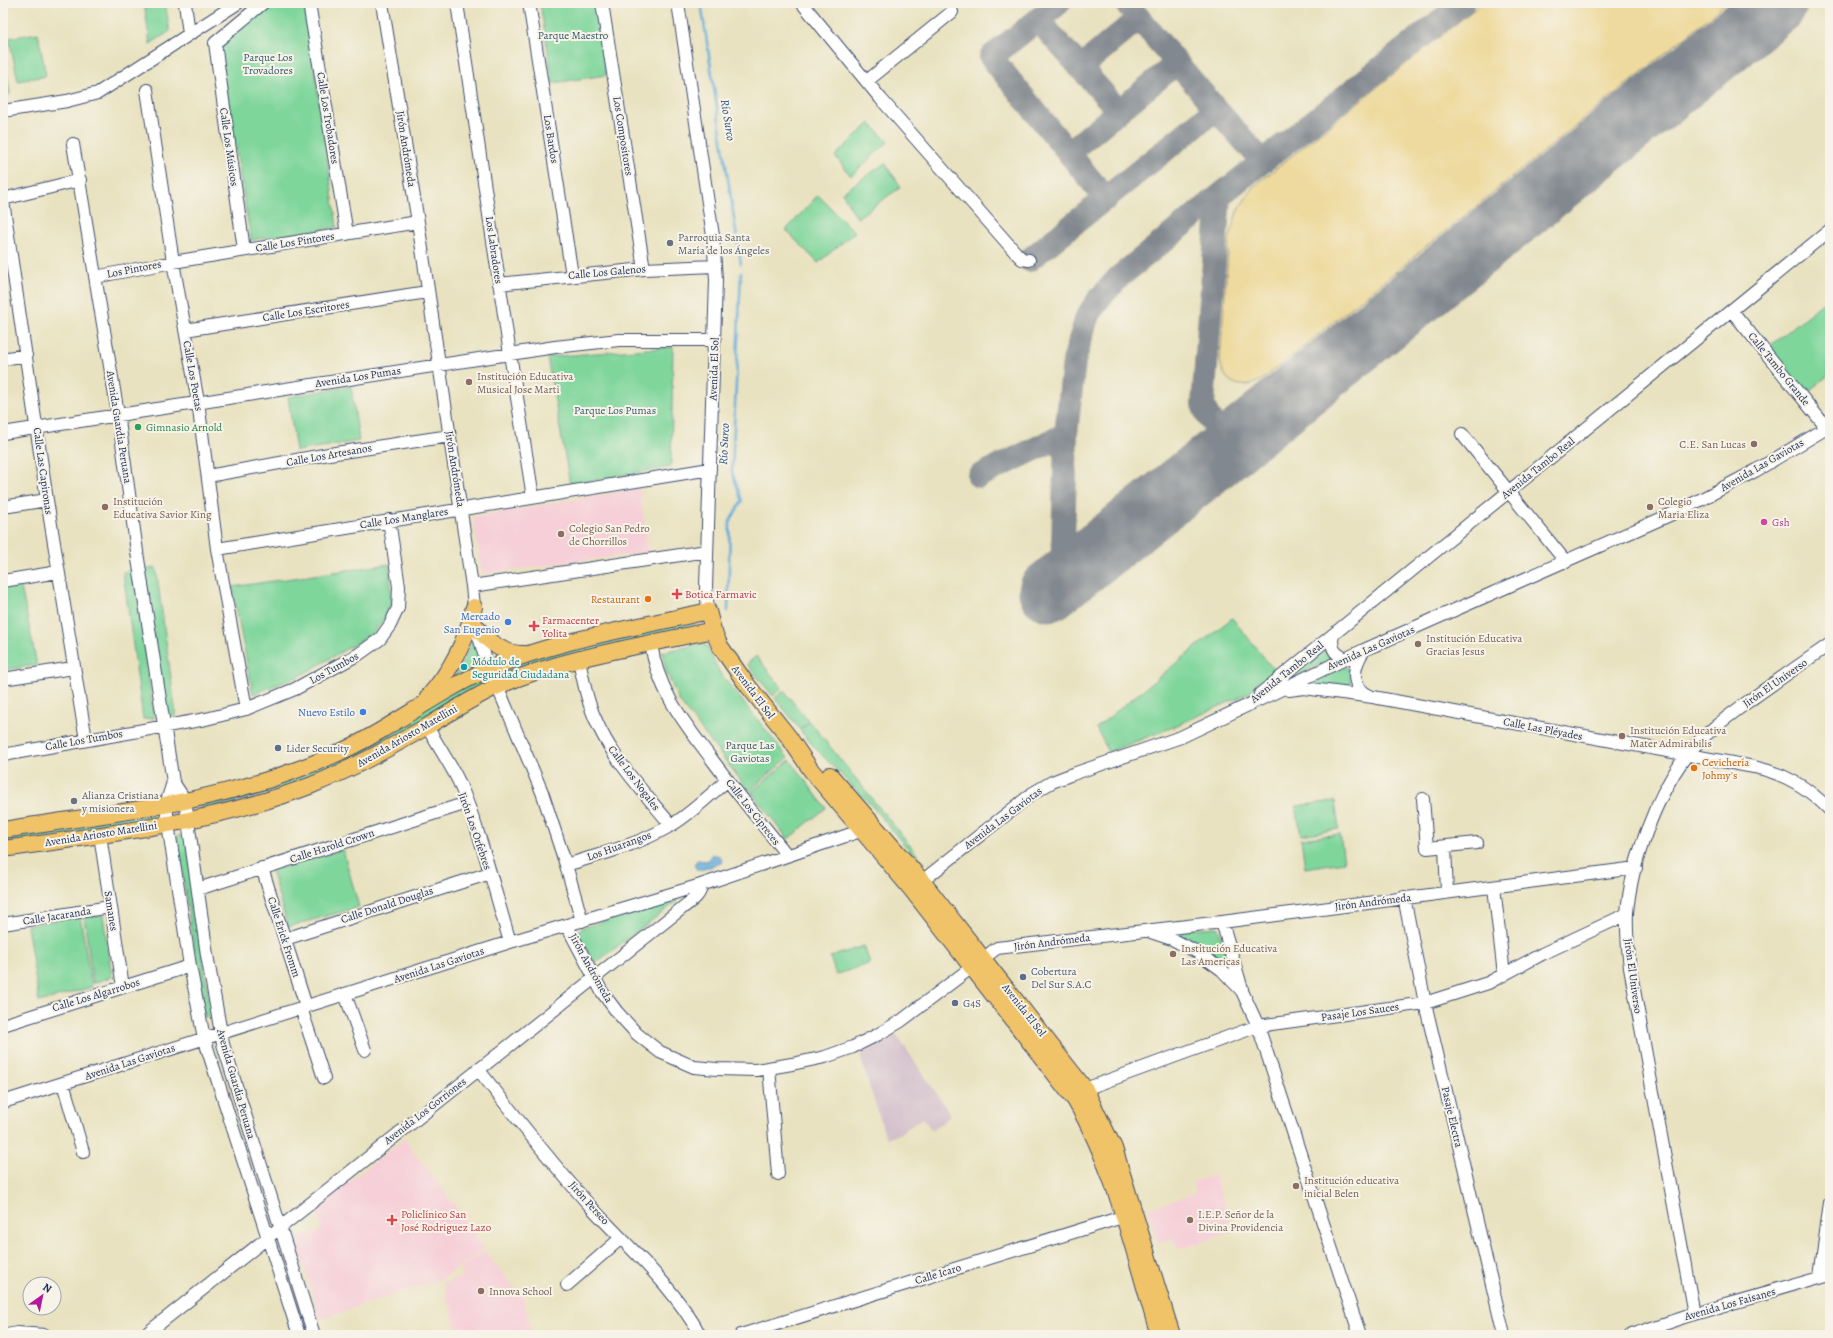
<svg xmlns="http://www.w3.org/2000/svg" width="1833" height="1338" font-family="Alegreya,serif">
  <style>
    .built { fill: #f6cfd8 }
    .industrial { fill: #d1bdca }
    .green { fill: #7fd69b; stroke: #4d827c }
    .sand { fill: #eeda9e; stroke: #84847e }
    .water { fill: #61abd9; stroke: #3e6d9c }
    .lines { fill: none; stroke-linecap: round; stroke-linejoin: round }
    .stream { stroke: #61abd9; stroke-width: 2.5 }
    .taxiway { stroke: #82888f; stroke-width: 24 }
    .runway { stroke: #82888f; stroke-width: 61 }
    .minor-casing { stroke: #3a4a6d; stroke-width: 14 }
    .major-casing { stroke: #3a4a6d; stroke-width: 18 }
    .minor { stroke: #fff; stroke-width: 12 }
    .major { stroke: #f0c369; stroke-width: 16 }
    .worship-dot { fill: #6b7280; stroke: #f7f3e8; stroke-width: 1.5 }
    .education-dot { fill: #8d6e63; stroke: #f7f3e8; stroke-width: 1.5 }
    .leisure-dot { fill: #2e9e5b; stroke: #f7f3e8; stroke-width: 1.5 }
    .hotel-dot { fill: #d1479c; stroke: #f7f3e8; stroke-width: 1.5 }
    .health-dot { fill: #e0444e; stroke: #f7f3e8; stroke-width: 1.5 }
    .food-dot { fill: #e8710a; stroke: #f7f3e8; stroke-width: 1.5 }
    .shop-dot { fill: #3f7fe0; stroke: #f7f3e8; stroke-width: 1.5 }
    .culture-dot { fill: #0f9aa8; stroke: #f7f3e8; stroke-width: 1.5 }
    .service-dot { fill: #5c6f8a; stroke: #f7f3e8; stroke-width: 1.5 }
    .labels { text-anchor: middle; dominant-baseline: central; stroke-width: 4; stroke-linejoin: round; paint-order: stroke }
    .park-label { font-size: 11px; fill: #34596d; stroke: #f7f3e8 }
    .street-label { font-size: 11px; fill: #1b2f5e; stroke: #f7f3e8 }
    .worship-label { font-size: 11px; fill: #5b616d; stroke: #f7f3e8; text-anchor: start }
    .education-label { font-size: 11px; fill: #785e54; stroke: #f7f3e8; text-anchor: start }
    .leisure-label { font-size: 11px; fill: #27864d; stroke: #f7f3e8; text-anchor: start }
    .hotel-label { font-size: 11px; fill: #b23c85; stroke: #f7f3e8; text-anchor: start }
    .health-label { font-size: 11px; fill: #be3a42; stroke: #f7f3e8; text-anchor: start }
    .food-label { font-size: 11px; fill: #c56008; stroke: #f7f3e8; text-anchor: end }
    .shop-label { font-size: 11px; fill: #366cbe; stroke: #f7f3e8; text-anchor: end }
    .culture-label { font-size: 11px; fill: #0d838f; stroke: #f7f3e8; text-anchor: start }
    .service-label { font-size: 11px; fill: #4e5e75; stroke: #f7f3e8; text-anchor: start }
    .water-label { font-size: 12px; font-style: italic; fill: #305483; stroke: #f7f3e8 }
  </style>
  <rect width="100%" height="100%" fill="#f7f3e8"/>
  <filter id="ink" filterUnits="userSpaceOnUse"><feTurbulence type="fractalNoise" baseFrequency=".025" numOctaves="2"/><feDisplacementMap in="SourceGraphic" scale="8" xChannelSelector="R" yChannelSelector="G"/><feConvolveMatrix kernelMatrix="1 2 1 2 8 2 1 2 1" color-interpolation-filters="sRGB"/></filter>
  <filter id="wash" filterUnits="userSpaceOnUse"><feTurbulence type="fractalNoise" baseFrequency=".012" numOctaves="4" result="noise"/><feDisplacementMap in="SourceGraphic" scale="16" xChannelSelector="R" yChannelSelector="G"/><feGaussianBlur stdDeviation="0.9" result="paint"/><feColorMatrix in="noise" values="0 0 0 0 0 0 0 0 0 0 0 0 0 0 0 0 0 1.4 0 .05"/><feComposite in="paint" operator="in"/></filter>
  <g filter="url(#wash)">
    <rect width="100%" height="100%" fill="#e9e2c0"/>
    <path class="built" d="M 639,488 L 649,552 L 482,574 L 473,517 Z
      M 404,1139 L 458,1210 L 484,1249 L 442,1279 L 320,1319 L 295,1239 L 322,1230 L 315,1208 Z
      M 1214,1175 L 1233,1231 L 1178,1250 L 1174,1238 L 1158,1243 L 1147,1209 L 1196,1193 L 1192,1182 Z
      M 484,1251 L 523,1298 L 531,1331 L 515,1335 L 458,1335 L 443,1283 L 463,1277 L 460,1268 Z"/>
    <path class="industrial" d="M 896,1034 L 951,1115 L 932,1131 L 923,1118 L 899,1134 L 886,1138 L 860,1056 Z"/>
    <path class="green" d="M 144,3 L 165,3 L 170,31 L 150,44 Z
      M 270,3 L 305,3 L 337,227 L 251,240 L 218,43 Z
      M 540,3 L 595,3 L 606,75 L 553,83 Z
      M 38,33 L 46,76 L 18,81 L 9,38 Z
      M 3,48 L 10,94 L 3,95 Z
      M 870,123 L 888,142 L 851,176 L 835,156 Z
      M 885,163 L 901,187 L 857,218 L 842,193 Z
      M 818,195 L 855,232 L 818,263 L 786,230 Z
      M 1830,297 L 1830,374 L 1804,395 L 1766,349 Z
      M 673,347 L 671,467 L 570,484 L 547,357 Z
      M 351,386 L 359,441 L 296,451 L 288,397 Z
      M 389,564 L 392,602 L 385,619 L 372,634 L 300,676 L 253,694 L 232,587 Z
      M 156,568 L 176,715 L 165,717 L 145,569 Z
      M 134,570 L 154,718 L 143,719 L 123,572 Z
      M 20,582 L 37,665 L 3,670 L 3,585 Z
      M 1232,618 L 1275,671 L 1247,694 L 1173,727 L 1109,752 L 1096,728 Z
      M 693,619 L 695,629 L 510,677 L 505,667 L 526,659 Z
      M 475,634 L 481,662 L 480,665 L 454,678 L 467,654 Z
      M 705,643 L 720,673 L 788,758 L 749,791 L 679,701 L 666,671 L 662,652 Z
      M 1322,650 L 1328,654 L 1330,660 L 1285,681 Z
      M 756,656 L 782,688 L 773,696 L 747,664 Z
      M 1345,667 L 1349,669 L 1351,685 L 1348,689 L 1308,684 Z
      M 479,678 L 484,688 L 319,778 L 201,813 L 200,801 L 243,792 Z
      M 784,691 L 809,722 L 800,729 L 775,698 Z
      M 810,722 L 924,863 L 921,865 L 871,805 L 817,750 L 800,730 Z
      M 790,760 L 826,808 L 788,839 L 751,792 Z
      M 1335,801 L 1339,829 L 1301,835 L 1296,806 Z
      M 151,810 L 153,821 L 3,845 L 3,834 Z
      M 186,834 L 211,1016 L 204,1017 L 177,836 Z
      M 1340,834 L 1344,862 L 1305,868 L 1301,839 Z
      M 343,850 L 359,907 L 288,927 L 271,870 Z
      M 675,899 L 677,899 L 676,902 L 598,961 L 595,962 L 592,960 L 579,934 L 579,930 L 582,928 Z
      M 103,915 L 112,977 L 93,983 L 84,917 Z
      M 80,916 L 92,987 L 39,1002 L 27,925 Z
      M 1217,927 L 1219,930 L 1227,956 L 1224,960 L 1174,935 L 1175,930 Z
      M 864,946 L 870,963 L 836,975 L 830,957 Z"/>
    <path class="sand" d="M 1482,3 L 1725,3 L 1717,11 L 1263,379 C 1242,392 1222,384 1220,359 L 1229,240 L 1237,212 L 1253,187 Z"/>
    <path class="water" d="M 712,854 L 720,856 L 722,860 L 721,863 L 698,871 L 694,865 L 697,860 L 707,861 Z"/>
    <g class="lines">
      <path class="stream" d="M 701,3 L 741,264
        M 728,611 L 730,521 L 742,501 L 732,472 L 741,273"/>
      <path class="taxiway" d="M 1059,3 L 991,57 L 1106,199
        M 1126,3 L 1216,109 L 1262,161
        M 1038,20 L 1118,110
        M 1746,28 L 1754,15 L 1758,3
        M 1080,68 L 1139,18
        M 1068,153 L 1177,63
        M 1219,196 L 1203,404 C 1211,429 1224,435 1249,432
        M 1029,260 L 1216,109
        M 979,476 L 1066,434
        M 1062,580 L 1066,434 L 1074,361 L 1087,317 L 1099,299 L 1119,277 L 1219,196 L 1463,3"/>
      <path class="runway" d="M 1049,591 L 1196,475 L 1777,3"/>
    </g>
  </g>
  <g filter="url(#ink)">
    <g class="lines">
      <defs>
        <path id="minor" d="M 185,3 L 189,34
          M 309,3 L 347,234
          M 382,3 L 418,222 L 472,586 L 476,627 L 485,657 L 542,792 L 566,865 L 582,921
          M 457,3 L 510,354 L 533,497
          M 529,3 L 572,275
          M 602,3 L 644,269
          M 678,3 L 713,236 L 716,280 L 706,587 L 708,611
          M 802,3 L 881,99 L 1016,253 L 1022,259 L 1029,260
          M 867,81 L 952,12
          M 147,90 L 173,262 L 198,402 L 217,549 L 246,709
          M 3,111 L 67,101 L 98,93 L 238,3
          M 73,144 L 118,414 L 138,559 L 173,782 L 185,800 L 207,955 L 223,1044 L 314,1335
          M 3,199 L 80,180
          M 3,201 L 47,500 L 86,740
          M 244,250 L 215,43 L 263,3
          M 95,277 L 173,262 L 418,222
          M 499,284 L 644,269 L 715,266
          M 1732,311 L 1826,427
          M 185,330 L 427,292
          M 3,359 L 26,355
          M 3,433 L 555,347 L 619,340 L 715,340
          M 1462,434 L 1566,562
          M 208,476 L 329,454 L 450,436
          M 3,507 L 47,500
          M 217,549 L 710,469
          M 3,581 L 58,572
          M 472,586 L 707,551
          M 1333,635 C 1330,648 1335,655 1347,659
          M 651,644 C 658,692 685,723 713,761 C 737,793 762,824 787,855
          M 1364,650 C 1353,667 1349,686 1370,696
          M 579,660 C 583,679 586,698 594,716 C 611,758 643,791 671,825
          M 3,679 L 73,668
          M 1289,690 L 1304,688 L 1373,697 L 1754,767 C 1786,774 1807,787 1830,810
          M 1260,694 L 1830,230
          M 427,726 C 437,745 450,763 459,782 C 481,833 494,889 510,942
          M 3,755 L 206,719 L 246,709 L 295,689 L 359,654 L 380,639 L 390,625 L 398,608 L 399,587 L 389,520
          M 173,782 L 166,804 L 168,824 L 190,966 L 204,1038 L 299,1335
          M 1423,799 L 1427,848 L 1477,843
          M 100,835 L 123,987
          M 1445,847 L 1447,892
          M 566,865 C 602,854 637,845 670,826 C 690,815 709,795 728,780
          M 262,868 L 306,1006
          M 916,886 L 1033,793 L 1052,782 L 1070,775 L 1181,737 L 1364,650 L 1681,510 L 1755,471 L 1830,426
          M 1494,887 L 1504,975
          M 198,889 L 467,803
          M 1404,897 L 1425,1003 L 1504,1335
          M 1222,922 L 1242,989
          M 3,924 L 110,907
          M 567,926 L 602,992 L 617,1012 L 637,1034 L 660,1052 L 694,1067 L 717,1069 L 756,1070 L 792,1064 L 825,1057 L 853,1047 L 877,1035 L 901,1021 L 997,948 L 1222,922 L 1636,868
          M 1151,932 L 1172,939 L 1197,952 L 1222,970 L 1242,991 L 1258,1026 L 1360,1335
          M 285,939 L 490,873
          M 345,994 L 365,1050
          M 301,1008 L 324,1078
          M 3,1025 L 190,966
          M 769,1068 L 778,1174
          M 478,1069 C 515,1116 552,1164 592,1208 C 630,1249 673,1285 700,1335
          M 63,1083 L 83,1152
          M 1085,1089 L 1258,1026 L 1425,1003 L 1488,983 L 1542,954 L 1627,914
          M 3,1102 L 510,942 L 701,885 L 863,830 L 868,826
          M 1820,1277 L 1830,1202
          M 567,1285 L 621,1238
          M 1694,1314 L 1630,968 C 1628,950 1626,931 1627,913 C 1631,863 1656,796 1686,756 C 1704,733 1730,715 1753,698 C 1778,680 1804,662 1830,644
          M 7,1335 L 17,1333 L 45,1335
          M 145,1335 L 681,909 C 689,902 701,897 701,885
          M 741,1335 L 1132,1214
          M 1631,1335 L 1694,1314 L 1830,1275"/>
        <path id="major" d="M 476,627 C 490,643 504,655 525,654
          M 428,697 C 452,670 466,642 474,607
          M 830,775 L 922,881 L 1085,1089 L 1114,1148 L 1172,1335
          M 3,830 C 102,814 205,805 299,769 C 327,759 355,746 380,731 C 417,709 452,685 491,668 C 559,639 636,628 708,611 L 713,630 L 720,646 L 745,682 L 788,736 L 811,770 L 912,890 L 1075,1100 C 1116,1170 1135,1257 1159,1335
          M 3,849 C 107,834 214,823 312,785 C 352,769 389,748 426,727 C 450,713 473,697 498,686 C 566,657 641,646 713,630"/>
      </defs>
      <use href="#minor" class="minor-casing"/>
      <use href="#major" class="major-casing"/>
      <use href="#minor" class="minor"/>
      <use href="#major" class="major"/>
    </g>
  </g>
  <g class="worship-dot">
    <circle cx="670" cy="243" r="4"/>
    <circle cx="74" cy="801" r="4"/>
  </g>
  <g class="education-dot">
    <circle cx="469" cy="382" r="4"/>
    <circle cx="1754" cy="444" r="4"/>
    <circle cx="105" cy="507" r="4"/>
    <circle cx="1650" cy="507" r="4"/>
    <circle cx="561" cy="534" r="4"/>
    <circle cx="1418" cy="644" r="4"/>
    <circle cx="1622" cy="736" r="4"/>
    <circle cx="1173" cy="954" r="4"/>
    <circle cx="1296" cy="1186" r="4"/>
    <circle cx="1190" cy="1220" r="4"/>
    <circle cx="481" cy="1291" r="4"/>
  </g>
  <circle class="leisure-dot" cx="138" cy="427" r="4"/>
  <circle class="hotel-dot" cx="1764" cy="522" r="4"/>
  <g class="health-dot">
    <path d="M675 588h4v4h4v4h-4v4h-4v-4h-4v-4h4z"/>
    <path d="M532 620h4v4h4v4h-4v4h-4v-4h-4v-4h4z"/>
    <path d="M390 1214h4v4h4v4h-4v4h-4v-4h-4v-4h4z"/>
  </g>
  <g class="food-dot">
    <circle cx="648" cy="599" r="4"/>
    <circle cx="1694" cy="768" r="4"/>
  </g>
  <g class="shop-dot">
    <circle cx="508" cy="622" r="4"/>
    <circle cx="363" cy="712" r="4"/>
  </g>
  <circle class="culture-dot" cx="464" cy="667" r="4"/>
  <g class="service-dot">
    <circle cx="278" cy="748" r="4"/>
    <circle cx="1023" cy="977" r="4"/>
    <circle cx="955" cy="1003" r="4"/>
  </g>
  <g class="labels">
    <g class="park-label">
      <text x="573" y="35">Parque Maestro</text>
      <text x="268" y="57">Parque Los<tspan x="268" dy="13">Trovadores</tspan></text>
      <text x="615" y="410">Parque Los Pumas</text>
      <text x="750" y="745">Parque Las<tspan x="750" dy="13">Gaviotas</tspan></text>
    </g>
    <g class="street-label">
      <text transform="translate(328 118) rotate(81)">Calle Los Trobadores</text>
      <text transform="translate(623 136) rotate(81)">Los Compositores</text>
      <text transform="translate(551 139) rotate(81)">Los Bardos</text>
      <text transform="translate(229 147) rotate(82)">Calle Los Músicos</text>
      <text transform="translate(406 149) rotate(81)">Jirón Andrómeda</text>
      <text transform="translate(295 242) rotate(-9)">Calle Los Pintores</text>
      <text transform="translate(494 250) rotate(82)">Los Labradores</text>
      <text transform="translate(134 269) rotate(-11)">Los Pintores</text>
      <text transform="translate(607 272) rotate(-5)">Calle Los Galenos</text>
      <text transform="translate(306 311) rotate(-9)">Calle Los Escritores</text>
      <text transform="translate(714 369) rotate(-88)">Avenida El Sol</text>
      <text transform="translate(1779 369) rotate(51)">Calle Tambo Grande</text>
      <text transform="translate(193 376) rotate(80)">Calle Los Poetas</text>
      <text transform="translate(358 377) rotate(-9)">Avenida Los Pumas</text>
      <text transform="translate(119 427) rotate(81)">Avenida Guardia Peruana</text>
      <text transform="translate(329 455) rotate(-10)">Calle Los Artesanos</text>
      <text transform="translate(1762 465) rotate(-30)">Avenida Las Gaviotas</text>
      <text transform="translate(1538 468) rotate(-39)">Avenida Tambo Real</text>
      <text transform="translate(455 469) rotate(81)">Jirón Andrómeda</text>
      <text transform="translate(43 471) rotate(82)">Calle Las Capironas</text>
      <text transform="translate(404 518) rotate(-9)">Calle Los Manglares</text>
      <text transform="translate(1371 648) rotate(-24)">Avenida Las Gaviotas</text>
      <text transform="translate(334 668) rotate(-29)">Los Tumbos</text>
      <text transform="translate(1287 672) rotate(-39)">Avenida Tambo Real</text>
      <text transform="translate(1775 683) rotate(-35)">Jirón El Universo</text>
      <text transform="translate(753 692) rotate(53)">Avenida El Sol</text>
      <text transform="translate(1543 729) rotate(11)">Calle Las Pléyades</text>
      <text transform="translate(407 736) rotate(-30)">Avenida Ariosto Matellini</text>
      <text transform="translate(84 740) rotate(-10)">Calle Los Tumbos</text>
      <text transform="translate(634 778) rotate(53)">Calle Los Nogales</text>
      <text transform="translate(753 812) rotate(52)">Calle Los Cipreces</text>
      <text transform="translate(1003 818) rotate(-37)">Avenida Las Gaviotas</text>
      <text transform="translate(475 831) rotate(71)">Jirón Los Orfebres</text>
      <text transform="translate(101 834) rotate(-9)">Avenida Ariosto Matellini</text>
      <text transform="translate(332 846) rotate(-18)">Calle Harold Crown</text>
      <text transform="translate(619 846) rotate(-20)">Los Huarangos</text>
      <text transform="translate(1373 902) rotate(-7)">Jirón Andrómeda</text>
      <text transform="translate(387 905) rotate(-18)">Calle Donald Douglas</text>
      <text transform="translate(111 911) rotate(81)">Samanes</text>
      <text transform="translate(57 916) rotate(-9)">Calle Jacaranda</text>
      <text transform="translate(284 937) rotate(72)">Calle Erick Fromm</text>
      <text transform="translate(1052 942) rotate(-7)">Jirón Andrómeda</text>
      <text transform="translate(439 965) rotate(-18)">Avenida Las Gaviotas</text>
      <text transform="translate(591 968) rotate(61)">Jirón Andrómeda</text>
      <text transform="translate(1633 976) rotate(82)">Jirón El Universo</text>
      <text transform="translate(96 995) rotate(-17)">Calle Los Algarrobos</text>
      <text transform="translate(1024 1010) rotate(52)">Avenida El Sol</text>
      <text transform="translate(1360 1012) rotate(-8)">Pasaje Los Sauces</text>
      <text transform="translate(130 1062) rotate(-18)">Avenida Las Gaviotas</text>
      <text transform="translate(236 1084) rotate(74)">Avenida Guardia Peruana</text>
      <text transform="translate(425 1111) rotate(-38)">Avenida Los Gorriones</text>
      <text transform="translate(1452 1117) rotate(77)">Pasaje Electra</text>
      <text transform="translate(589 1203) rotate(48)">Jirón Perseo</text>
      <text transform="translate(938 1274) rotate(-17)">Calle Icaro</text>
      <text transform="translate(1730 1304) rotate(-16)">Avenida Los Faisanes</text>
    </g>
    <g class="worship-label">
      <text x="678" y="237">Parroquia Santa<tspan x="678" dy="13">María de los Ángeles</tspan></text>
      <text x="82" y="795">Alianza Cristiana<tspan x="82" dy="13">y misionera</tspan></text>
    </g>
    <g class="education-label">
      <text x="477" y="376">Institución Educativa<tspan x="477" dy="13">Musical Jose Marti</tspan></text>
      <text x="1746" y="444" text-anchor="end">C.E. San Lucas</text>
      <text x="113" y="501">Institución<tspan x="113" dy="13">Educativa Savior King</tspan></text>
      <text x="1658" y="501">Colegio<tspan x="1658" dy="13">Maria Eliza</tspan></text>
      <text x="569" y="528">Colegio San Pedro<tspan x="569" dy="13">de Chorrillos</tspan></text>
      <text x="1426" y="638">Institución Educativa<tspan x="1426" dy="13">Gracias Jesus</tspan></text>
      <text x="1630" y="730">Institución Educativa<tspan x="1630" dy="13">Mater Admirabilis</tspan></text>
      <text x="1181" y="948">Institución Educativa<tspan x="1181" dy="13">Las Americas</tspan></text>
      <text x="1304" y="1180">Institución educativa<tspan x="1304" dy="13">inicial Belen</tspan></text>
      <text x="1198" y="1214">I.E.P. Señor de la<tspan x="1198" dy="13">Divina Providencia</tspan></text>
      <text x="489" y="1291">Innova School</text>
    </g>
    <g class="leisure-label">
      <text x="146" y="427">Gimnasio Arnold</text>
    </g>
    <g class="hotel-label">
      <text x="1772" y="522">Gsh</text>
    </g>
    <g class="health-label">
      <text x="685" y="594">Botica Farmavic</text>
      <text x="542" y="620">Farmacenter<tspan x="542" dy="13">Yolita</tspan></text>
      <text x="401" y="1214">Policlínico San<tspan x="401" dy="13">José Rodriguez Lazo</tspan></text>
    </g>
    <g class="food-label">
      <text x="640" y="599">Restaurant</text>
      <text x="1702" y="762" text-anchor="start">Cevichería<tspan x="1702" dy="13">Johmy's</tspan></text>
    </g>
    <g class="shop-label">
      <text x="500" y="616">Mercado<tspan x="500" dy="13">San Eugenio</tspan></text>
      <text x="355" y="712">Nuevo Estilo</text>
    </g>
    <g class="culture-label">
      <text x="472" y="661">Módulo de<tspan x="472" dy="13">Seguridad Ciudadana</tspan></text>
    </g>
    <g class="service-label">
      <text x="286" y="748">Lider Security</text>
      <text x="1031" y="971">Cobertura<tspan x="1031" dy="13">Del Sur S.A.C</tspan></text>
      <text x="963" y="1003">G4S</text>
    </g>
    <g class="water-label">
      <text transform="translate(728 120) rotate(81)">Río Surco</text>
      <text transform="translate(724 444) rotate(-87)">Río Surco</text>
    </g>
  </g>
  <rect width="1833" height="1338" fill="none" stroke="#f7f3e8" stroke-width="16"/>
  <g transform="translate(42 1296) rotate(33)"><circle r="19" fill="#f7f3e8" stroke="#9fa5b1"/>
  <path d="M0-3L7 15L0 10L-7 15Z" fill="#b5179e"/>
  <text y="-6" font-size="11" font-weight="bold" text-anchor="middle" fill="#1b2f5e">N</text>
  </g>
</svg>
